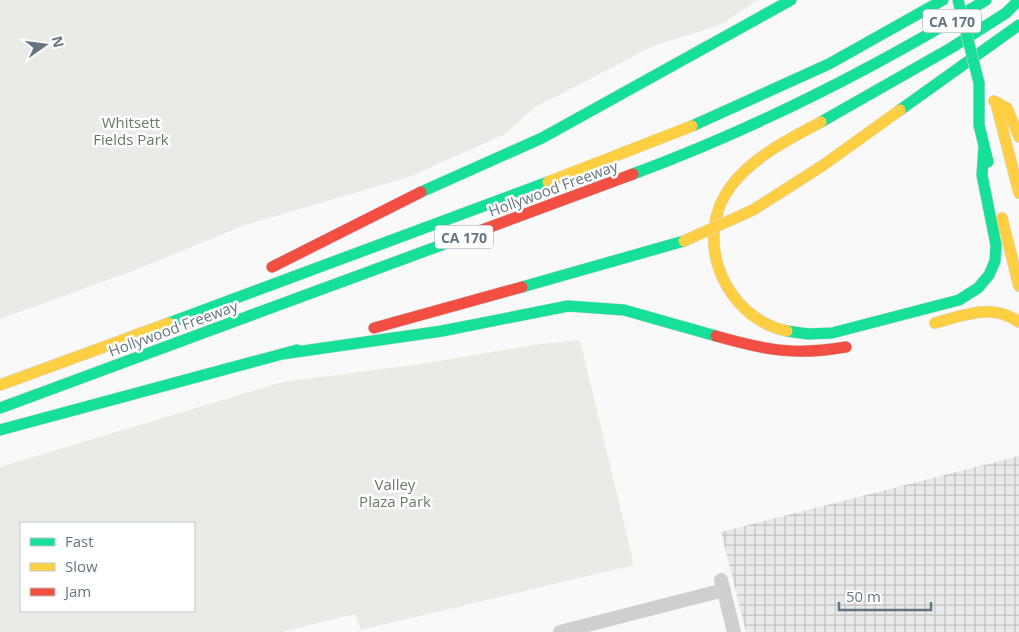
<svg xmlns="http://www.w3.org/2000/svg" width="1019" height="632" font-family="'Open Sans',sans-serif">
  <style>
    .industrial { fill: url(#industrial-grid) }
    .park { fill: #e8ebe6; fill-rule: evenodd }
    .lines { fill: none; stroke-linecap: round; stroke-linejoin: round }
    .fast-casing { stroke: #d5d6d7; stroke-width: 12 }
    .slow-casing { stroke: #d5d6d7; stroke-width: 12 }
    .jam-casing { stroke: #d5d6d7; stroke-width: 12 }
    .street { stroke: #cecfd0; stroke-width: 14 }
    .fast { stroke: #16e098; stroke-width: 11 }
    .slow { stroke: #ffcf43; stroke-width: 11 }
    .jam { stroke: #f24e42; stroke-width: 11 }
    .fast-bridge-casing { stroke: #d5d6d7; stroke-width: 12; stroke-linecap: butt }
    .slow-bridge-casing { stroke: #d5d6d7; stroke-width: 12; stroke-linecap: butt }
    .fast-bridge { stroke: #16e098; stroke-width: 11 }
    .slow-bridge { stroke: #ffcf43; stroke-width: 11 }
    .labels { text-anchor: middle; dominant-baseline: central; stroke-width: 5; stroke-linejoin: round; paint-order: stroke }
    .shield { fill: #fff; stroke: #939fa8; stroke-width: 1 }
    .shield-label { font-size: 14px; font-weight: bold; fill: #657683 }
    .park-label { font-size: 15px; fill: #687a64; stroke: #fff }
    .street-label { font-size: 15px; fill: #657683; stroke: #fff }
  </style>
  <defs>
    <pattern id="industrial-grid" width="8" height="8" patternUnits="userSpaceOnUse" patternTransform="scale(1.25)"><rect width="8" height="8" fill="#e8e9e9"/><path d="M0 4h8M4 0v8" fill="none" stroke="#c0c1c2"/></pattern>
  </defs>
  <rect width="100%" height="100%" fill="#f9f9f9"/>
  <path class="industrial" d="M 1019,456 L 1019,632 L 746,632 L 721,532 Z"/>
  <path class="park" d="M 0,0 L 758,0 L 720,25 L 653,46 L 534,108 L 505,134 L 409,177 L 245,225 L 135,270 L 0,319 Z
    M 580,340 L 634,565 L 361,630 L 355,614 L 282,632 L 0,632 L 0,467 L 283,382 L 421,364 L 540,344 ZM 21,523 L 194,523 L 194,611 L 21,611 Z"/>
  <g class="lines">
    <defs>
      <path id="fast" d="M 979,83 L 979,125 L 988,162
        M 900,110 L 1019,25
        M 821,122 L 951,48 L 1006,13 L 1019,0
        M 692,126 L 829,64 L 943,0
        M 633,174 C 757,128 873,69 986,0
        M 421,192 L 542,138 L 791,0
        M 522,287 L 684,241
        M 169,323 L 548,182
        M 787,331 L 808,334 L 832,333 L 959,300 L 978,288 L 989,275 L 995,261 L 996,245 L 982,175 L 984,147
        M 282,354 L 442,331 L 568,306 L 624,310 L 716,336
        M 0,408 L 474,233
        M 0,430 L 297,350"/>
      <path id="slow" d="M 994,101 L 1007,108 L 1019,137
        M 997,107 L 1019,193
        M 548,182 L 692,126
        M 753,210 L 822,166 L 900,110
        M 1002,218 L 1019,286
        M 935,323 C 964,315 992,303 1019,322
        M 787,331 C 725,318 691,239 731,186 C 753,157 789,139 821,122
        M 0,385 L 169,323"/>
      <path id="jam" d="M 474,233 L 633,174
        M 272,267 L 421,192
        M 374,328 L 522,287
        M 716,336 C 765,350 795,356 846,347"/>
    </defs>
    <use href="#fast" class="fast-casing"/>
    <use href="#slow" class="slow-casing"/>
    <use href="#jam" class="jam-casing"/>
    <path class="street" d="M 721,580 L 734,632
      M 560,632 L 724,590"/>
    <use href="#fast" class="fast"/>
    <use href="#slow" class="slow"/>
    <use href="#jam" class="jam"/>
    <defs>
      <path id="fast-bridge" d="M 958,0 L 979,83"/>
      <path id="slow-bridge" d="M 684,241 L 753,210"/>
    </defs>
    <use href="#fast-bridge" class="fast-bridge-casing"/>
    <use href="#slow-bridge" class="slow-bridge-casing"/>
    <use href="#fast-bridge" class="fast-bridge"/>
    <use href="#slow-bridge" class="slow-bridge"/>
  </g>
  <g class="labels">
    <g class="shield">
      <rect x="923" y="9.5" width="58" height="23" rx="4"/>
      <rect x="435" y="225.5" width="58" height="23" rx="4"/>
    </g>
    <g class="shield-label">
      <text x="952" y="21">CA 170</text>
      <text x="464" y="237">CA 170</text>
    </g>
    <g class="park-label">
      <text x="131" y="122">Whitsett<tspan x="131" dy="17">Fields Park</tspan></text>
      <text x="395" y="484">Valley<tspan x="395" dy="17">Plaza Park</tspan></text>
    </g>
    <g class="street-label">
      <text transform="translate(553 188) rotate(-20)">Hollywood Freeway</text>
      <text transform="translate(173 328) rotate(-20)">Hollywood Freeway</text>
    </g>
  </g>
  <rect x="20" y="522" width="175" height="90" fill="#ffffff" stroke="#c1c8cd"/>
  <rect x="30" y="538" width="25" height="8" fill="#16e098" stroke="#c1c8cd"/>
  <text x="65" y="547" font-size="15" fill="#657683">Fast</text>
  <rect x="30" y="563" width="25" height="8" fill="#ffcf43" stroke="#c1c8cd"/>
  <text x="65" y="572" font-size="15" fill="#657683">Slow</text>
  <rect x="30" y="588" width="25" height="8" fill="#f24e42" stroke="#c1c8cd"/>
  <text x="65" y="597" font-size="15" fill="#657683">Jam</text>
  <g transform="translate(45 45) rotate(76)" stroke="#ffffff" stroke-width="4" paint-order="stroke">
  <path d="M0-4L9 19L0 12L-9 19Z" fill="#657683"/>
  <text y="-8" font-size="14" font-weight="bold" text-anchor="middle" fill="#657683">N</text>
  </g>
  <path d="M839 602v8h92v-8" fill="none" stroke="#657683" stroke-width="2.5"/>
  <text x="846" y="602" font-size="15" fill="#657683" stroke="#ffffff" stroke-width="4" paint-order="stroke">50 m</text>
</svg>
